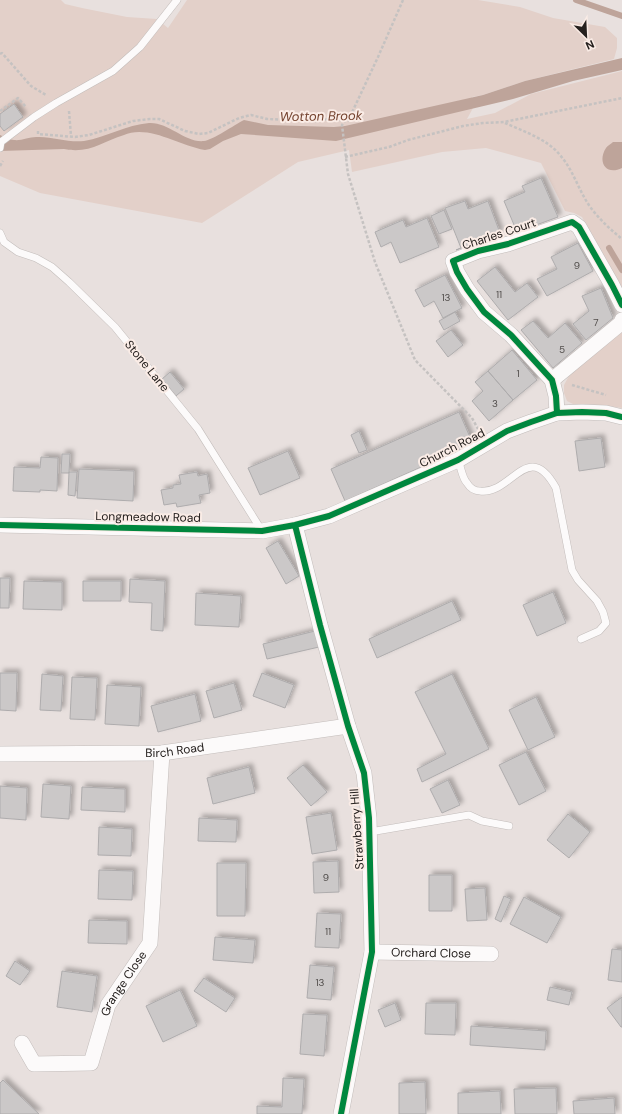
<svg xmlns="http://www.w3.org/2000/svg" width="622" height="1114" font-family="'DM Sans',sans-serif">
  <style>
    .green { fill: #e3d0c9 }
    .water { fill: #bea49a }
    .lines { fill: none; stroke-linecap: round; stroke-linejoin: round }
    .stream { stroke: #bea49a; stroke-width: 6 }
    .building { fill: #cbc8c8; stroke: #aeacad; filter: url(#shadow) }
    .service-casing { stroke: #c3bdbb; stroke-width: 8 }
    .minor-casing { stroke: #c3bdbb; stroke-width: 16 }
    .path { stroke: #c5c2c1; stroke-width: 2.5; stroke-dasharray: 3 2; stroke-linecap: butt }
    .service { stroke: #fcfafa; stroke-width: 7 }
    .minor { stroke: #fcfafa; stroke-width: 15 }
    .cycleway-casing { stroke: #faece6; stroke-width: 8 }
    .cycleway { stroke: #00873e; stroke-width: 6 }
    .labels { text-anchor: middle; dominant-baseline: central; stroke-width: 4; stroke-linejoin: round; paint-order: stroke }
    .number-label { font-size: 10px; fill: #524e4c }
    .street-label { font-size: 12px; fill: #25201e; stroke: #faece6 }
    .water-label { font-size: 13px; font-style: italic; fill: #74432f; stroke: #faece6 }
  </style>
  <defs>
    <filter id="shadow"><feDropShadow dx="3.5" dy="-3.5" stdDeviation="2" flood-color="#0004"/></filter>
  </defs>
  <rect width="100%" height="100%" fill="#e8e0de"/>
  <path class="green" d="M 0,0 L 61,0 L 65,4 L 82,8 L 127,17 L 157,19 L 168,28 L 187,0 L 478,0 L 520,7 L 553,18 L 605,27 L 617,38 L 617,48 L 614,59 L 525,81 L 483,95 L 472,97 L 473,108 L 467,119 L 495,113 L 531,94 L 622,71 L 622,297 L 613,277 L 582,217 L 574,213 L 565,211 L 541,163 L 486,148 L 442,152 L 352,172 L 349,150 L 298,162 L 202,223 L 40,193 L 0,176 Z
    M 622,331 L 622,408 L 601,405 L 573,404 L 567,401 L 564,393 L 564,385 L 570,374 Z"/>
  <path class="water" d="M 622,58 L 622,70 L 573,81 L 513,99 L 336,141 L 241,134 L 223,141 L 210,149 L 205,150 C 182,146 161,132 139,132 C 134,132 128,133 124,135 C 102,142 89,154 64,149 L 0,151 L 0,135 C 4,137 10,140 14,140 C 21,141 29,137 36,137 C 52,136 68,143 84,141 C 107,137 126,125 149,123 C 169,122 185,143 204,141 C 213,140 234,125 244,120 L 268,125 L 334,127 L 345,126 L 483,95 L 525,81 Z
    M 613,142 L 622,142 L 622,168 C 606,176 597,162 606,148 C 607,146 611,144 613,142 Z"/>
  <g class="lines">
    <path class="stream" d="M 576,0 L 622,16
      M 609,248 L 622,270"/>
  </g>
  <path class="building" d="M 14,104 L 23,117 L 4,131 L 0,126 L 0,114 Z
    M 541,178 L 558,217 L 517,232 L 504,201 L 525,192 L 522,186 Z
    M 465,201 L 468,209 L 488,201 L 500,233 L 456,250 L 461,248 L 445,208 Z
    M 444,210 L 452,229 L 439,234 L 431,216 Z
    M 427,218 L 439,247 L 400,263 L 391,242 L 381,247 L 375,232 L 403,220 L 406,227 Z
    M 578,243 L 593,271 L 547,296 L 537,279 L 557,269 L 551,257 Z
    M 495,267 L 515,292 L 527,283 L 538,297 L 508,320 L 477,281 Z
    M 445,275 L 462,308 L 443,318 L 434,301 L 424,307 L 415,290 Z
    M 601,288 L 613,318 L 586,340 L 573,324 L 589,311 L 582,296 Z
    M 455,312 L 460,321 L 444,330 L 439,321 Z
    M 533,321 L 548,338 L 565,323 L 582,343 L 553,368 L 521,330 Z
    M 451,330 L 463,345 L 448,357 L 436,341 Z
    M 512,350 L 537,380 L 513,400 L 488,371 Z
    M 488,371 L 513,400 L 489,421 L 472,401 L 483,391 L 475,382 Z
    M 170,372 L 184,389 L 176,396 L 162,379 Z
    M 459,412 L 473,444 L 345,501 L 331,469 Z
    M 359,431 L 367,450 L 359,453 L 351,435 Z
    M 601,438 L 605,467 L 579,471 L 575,441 Z
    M 288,451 L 300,478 L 260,495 L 248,468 Z
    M 62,454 L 70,454 L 69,473 L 61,473 Z
    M 41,457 L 58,458 L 57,491 L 40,490 L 40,492 L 13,491 L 14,467 L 40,468 Z
    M 79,469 L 134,471 L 133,501 L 77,498 Z
    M 69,472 L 77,472 L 75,496 L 68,495 Z
    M 197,472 L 198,476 L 207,474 L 210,493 L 199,495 L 201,503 L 177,507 L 176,503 L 164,505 L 161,490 L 173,488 L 173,485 L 181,484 L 179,475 Z
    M 278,541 L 299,576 L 286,584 L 266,548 Z
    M 0,578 L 10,578 L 9,608 L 0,608 Z
    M 130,579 L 165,581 L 163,631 L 151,630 L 152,603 L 129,602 Z
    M 24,581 L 62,582 L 62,610 L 23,609 Z
    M 83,581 L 121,581 L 121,601 L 83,601 Z
    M 553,592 L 566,623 L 537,636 L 523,605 Z
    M 196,593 L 241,596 L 239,627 L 195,625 Z
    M 452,601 L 461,620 L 377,658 L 369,639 Z
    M 315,631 L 319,647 L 267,659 L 263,644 Z
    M 0,673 L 17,673 L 16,711 L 0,710 Z
    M 262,673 L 294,685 L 285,708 L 253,696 Z
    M 42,674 L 63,676 L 61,711 L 40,710 Z
    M 452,674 L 489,749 L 422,782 L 417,769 L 446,754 L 415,692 Z
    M 72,677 L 97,678 L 95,720 L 70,719 Z
    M 234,683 L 242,710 L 214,718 L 206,691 Z
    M 107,685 L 141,687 L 139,726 L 105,724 Z
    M 195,694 L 201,721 L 158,732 L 151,706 Z
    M 536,697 L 555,737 L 528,750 L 509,710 Z
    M 526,752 L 546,791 L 519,805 L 499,765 Z
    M 303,765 L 327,792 L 311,806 L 287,778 Z
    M 249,767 L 255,793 L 213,804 L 207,778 Z
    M 448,780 L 460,805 L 442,813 L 430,789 Z
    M 43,784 L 71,786 L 69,819 L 41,817 Z
    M 0,786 L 27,788 L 26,820 L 0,818 Z
    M 82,787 L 125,789 L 125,812 L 81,810 Z
    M 331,813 L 337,850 L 312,854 L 306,817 Z
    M 568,814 L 590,832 L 569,858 L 547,840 Z
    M 199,818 L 237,820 L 236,842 L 198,841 Z
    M 99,827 L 132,829 L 131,856 L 98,855 Z
    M 338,861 L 339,892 L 314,893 L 313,862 Z
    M 217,863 L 246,863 L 245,916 L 217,916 Z
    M 99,870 L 133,871 L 132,900 L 98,899 Z
    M 429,875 L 452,875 L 452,911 L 429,911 Z
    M 485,888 L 487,920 L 467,921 L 465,889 Z
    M 504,896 L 511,899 L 501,922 L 495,919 Z
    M 524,897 L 561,917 L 547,943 L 510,924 Z
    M 317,913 L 341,914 L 339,948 L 315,947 Z
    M 89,920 L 127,921 L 127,944 L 88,943 Z
    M 215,937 L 255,940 L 253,963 L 213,960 Z
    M 612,949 L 622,950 L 622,982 L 608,980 Z
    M 15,961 L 30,971 L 20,985 L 6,976 Z
    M 310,965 L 334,967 L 331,1000 L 307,998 Z
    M 62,971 L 97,976 L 92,1012 L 57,1007 Z
    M 204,978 L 235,998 L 226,1012 L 194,991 Z
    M 550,987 L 572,992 L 569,1005 L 547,1000 Z
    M 180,990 L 197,1026 L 163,1042 L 146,1006 Z
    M 622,997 L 622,1027 L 621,1027 L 607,1008 Z
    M 395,1003 L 401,1020 L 385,1027 L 378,1010 Z
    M 426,1003 L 456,1003 L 455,1035 L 425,1034 Z
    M 303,1014 L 327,1015 L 324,1056 L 300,1054 Z
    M 471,1026 L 546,1031 L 545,1050 L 470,1045 Z
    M 283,1078 L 304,1079 L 302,1114 L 257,1114 L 257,1106 L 282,1107 Z
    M 3,1080 L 39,1114 L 0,1114 L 0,1083 Z
    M 425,1082 L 426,1114 L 399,1114 L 399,1083 Z
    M 556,1088 L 557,1114 L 515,1114 L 514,1089 Z
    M 500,1091 L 501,1114 L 458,1114 L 458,1093 Z
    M 614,1098 L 615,1114 L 574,1114 L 573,1101 Z"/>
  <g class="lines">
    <defs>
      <path id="service" d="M 0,148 L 1,142 L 34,117 L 56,103 L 113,71 L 140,47 L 177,0
        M 0,233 L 4,242 L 18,252 L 36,258 L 52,267 L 69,282 L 115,327 L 198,429 L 262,531
        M 458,460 C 461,467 462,478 467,483 C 470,488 474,491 480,491 C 512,495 528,437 556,488 L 572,570 L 578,580 L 597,601 L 603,612 L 606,623 L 599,631 L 581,639
        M 370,832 L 469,815 L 482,821 L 509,826"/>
      <g id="minor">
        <path d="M 552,380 L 621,323 L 622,320"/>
        <path d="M 557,413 L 556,396 L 552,380 L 511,335 L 484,312 L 467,289 L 457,272 L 453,261 L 478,251 L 508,244 L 572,222 L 579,227 L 612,285 L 622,305"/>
        <path d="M 0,525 L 262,531 L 295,525 L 329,516 L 458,460 L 507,431 L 531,422 L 557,413 L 582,412 L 606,413 L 622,417"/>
        <path d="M 295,525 L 320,625 L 348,726 L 364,773 L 369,818 L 372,952 L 341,1114"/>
        <path id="s1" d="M 0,754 L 162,753 L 348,726"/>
        <path id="s2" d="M 372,952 L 491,954"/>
        <path id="s3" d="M 22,1043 L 34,1064 L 91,1063 L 108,1005 L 150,943 L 162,753"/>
      </g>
    </defs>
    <use href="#service" class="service-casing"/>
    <use href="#minor" class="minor-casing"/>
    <path class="path" d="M 403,0 L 378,57 L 348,121 L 344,121 L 342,125 L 348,174 L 375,262 L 415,360 L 472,418 L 478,429
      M 0,54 L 2,53 L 31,86 L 46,95
      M 0,111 L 18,98 L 26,107
      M 69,111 L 71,136
      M 505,123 C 523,131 547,139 560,155 C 574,171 579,192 591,208 C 600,220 611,230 622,239
      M 38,131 L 38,134 L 75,137 L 89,135 L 133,121 L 150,119 L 159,119 L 185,131 L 199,134 L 208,133 L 239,118 L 251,115 L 267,119 L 317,121 L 333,118 L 344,121
      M 345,157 L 389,147 L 408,140 L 463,126 L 483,123 L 504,122 L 622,98
      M 0,166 L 3,161
      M 572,385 L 606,395"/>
    <use href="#service" class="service"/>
    <use href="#minor" class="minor"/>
    <defs>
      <path id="cycleway" d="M 557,413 L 556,396 L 552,380 L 511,335 L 484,312 L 467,289 L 457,272 L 453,261 L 478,251 L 508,244 L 572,222 L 579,227 L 612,285 L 622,305
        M 0,525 L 262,531 L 295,525 L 329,516 L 458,460 L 507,431 L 531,422 L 557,413 L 582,412 L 606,413 L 622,417
        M 295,525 L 320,625 L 348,726 L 364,773 L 369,818 L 372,952 L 341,1114"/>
    </defs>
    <use href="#cycleway" class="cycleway-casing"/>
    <use href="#cycleway" class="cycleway"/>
  </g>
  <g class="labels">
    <g class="number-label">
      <text x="577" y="265">9</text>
      <text x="499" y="294">11</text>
      <text x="446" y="297">13</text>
      <text x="596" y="322">7</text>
      <text x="562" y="349">5</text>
      <text x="518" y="373">1</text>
      <text x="495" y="403">3</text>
      <text x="326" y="877">9</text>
      <text x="328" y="931">11</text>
      <text x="320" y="982">13</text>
    </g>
    <g class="street-label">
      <text transform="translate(499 234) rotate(-18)">Charles Court</text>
      <text transform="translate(147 366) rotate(51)">Stone Lane</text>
      <text transform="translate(452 448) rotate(-27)">Church Road</text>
      <text transform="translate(148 517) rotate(1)">Longmeadow Road</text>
      <text stroke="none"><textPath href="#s1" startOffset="175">Birch Road</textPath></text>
      <text transform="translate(357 829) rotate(-94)">Strawberry Hill</text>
      <text stroke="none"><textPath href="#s2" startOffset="59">Orchard Close</textPath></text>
      <text stroke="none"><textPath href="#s3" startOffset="168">Grange Close</textPath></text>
    </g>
    <g class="water-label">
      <text transform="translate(321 116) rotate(-1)">Wotton Brook</text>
    </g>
  </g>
  <g transform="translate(586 36) rotate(156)" stroke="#faece6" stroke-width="3" paint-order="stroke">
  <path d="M0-3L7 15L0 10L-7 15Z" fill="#25201e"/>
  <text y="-6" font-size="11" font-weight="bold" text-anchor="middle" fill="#25201e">N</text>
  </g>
</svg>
